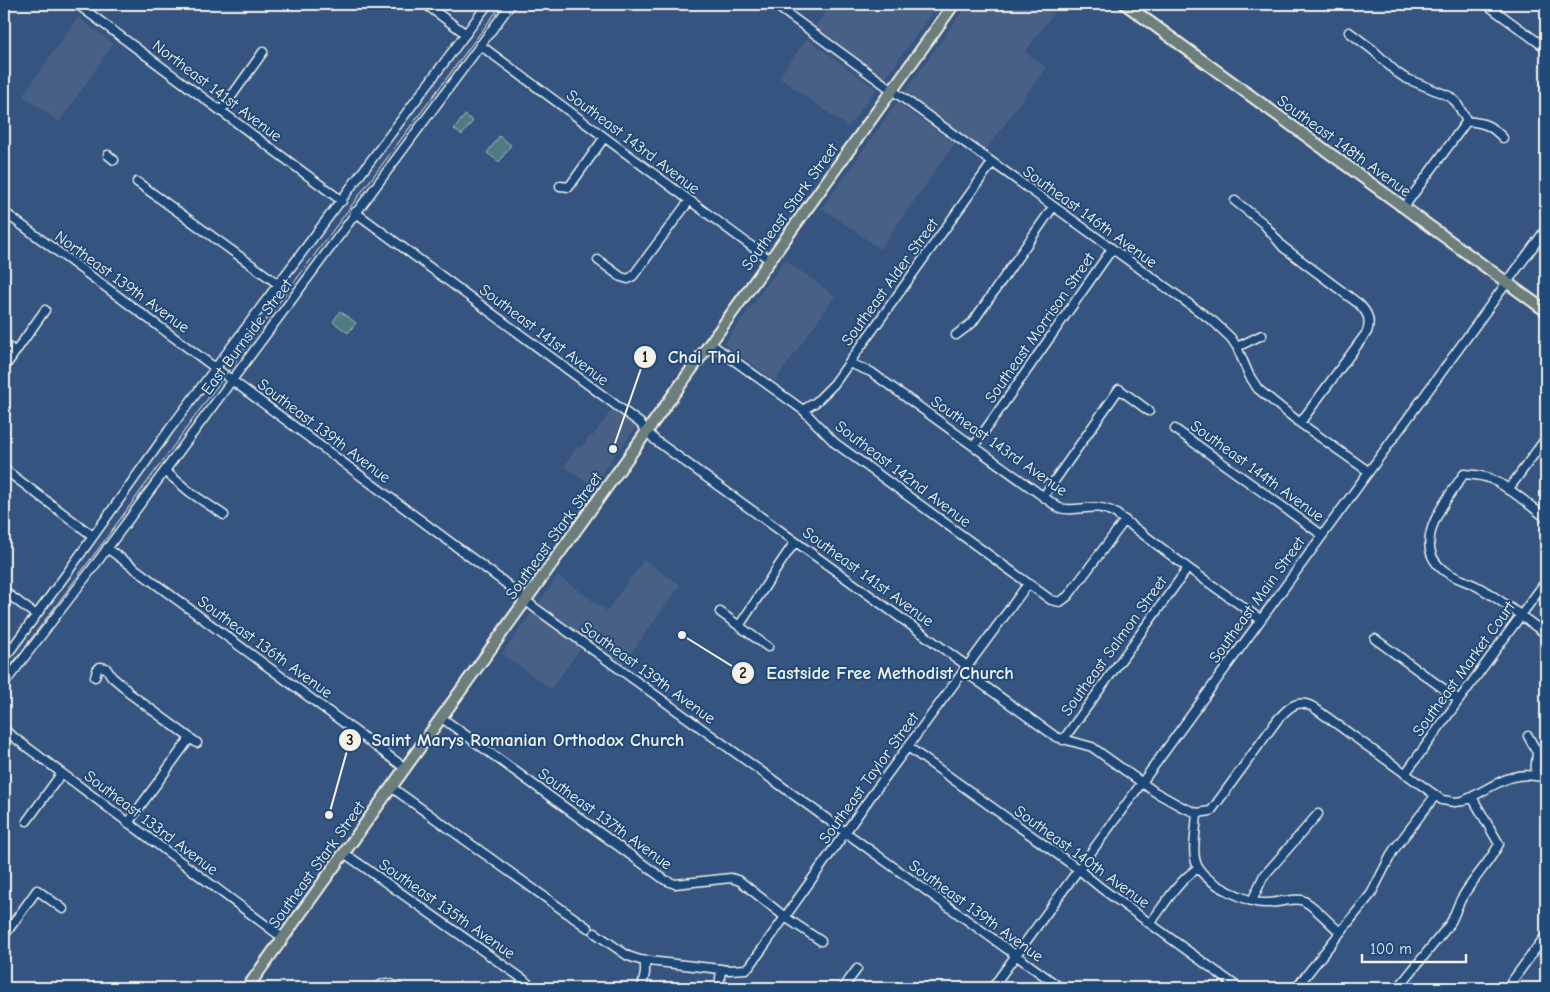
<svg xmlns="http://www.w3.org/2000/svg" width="1550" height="992" font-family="'Comic Neue',sans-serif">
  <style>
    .built { fill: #486086 }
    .green { fill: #507b83; stroke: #a2b6b6 }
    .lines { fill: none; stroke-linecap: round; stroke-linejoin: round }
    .minor-casing { stroke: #f4f1e8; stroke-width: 11 }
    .major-casing { stroke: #f4f1e8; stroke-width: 14 }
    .minor { stroke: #1f4a7a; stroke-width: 8 }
    .major { stroke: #6c7f7c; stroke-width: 10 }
    .tram { stroke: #f4f1e8; stroke-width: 1 }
    .labels { text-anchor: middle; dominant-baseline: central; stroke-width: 4; stroke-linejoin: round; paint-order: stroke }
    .street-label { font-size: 16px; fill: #f4f1e8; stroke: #1f4a7a }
    .leader { fill: none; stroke: #f4f1e8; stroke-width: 2 }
    .callout-dot { fill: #f4f1e8; stroke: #1f4a7a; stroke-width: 2 }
    .mark-label { font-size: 15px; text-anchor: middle; font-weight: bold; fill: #111 }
    .callout-label { font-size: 18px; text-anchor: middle; font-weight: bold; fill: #f4f1e8; stroke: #1f4a7a; stroke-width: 4; stroke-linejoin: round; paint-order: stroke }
  </style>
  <rect width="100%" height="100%" fill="#355580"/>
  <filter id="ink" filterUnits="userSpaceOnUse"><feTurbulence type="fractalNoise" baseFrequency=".02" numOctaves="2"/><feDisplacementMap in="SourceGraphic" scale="10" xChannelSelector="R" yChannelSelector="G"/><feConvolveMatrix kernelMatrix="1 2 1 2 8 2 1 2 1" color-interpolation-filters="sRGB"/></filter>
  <g filter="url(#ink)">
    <path class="built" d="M 832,4 L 938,4 L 885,79 L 815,27 Z
      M 968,4 L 1060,4 L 1025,52 L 1046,67 L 986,150 L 904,93 Z
      M 78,17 L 113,44 L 59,122 L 23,95 Z
      M 807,39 L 876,89 L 848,127 L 779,77 Z
      M 897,103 L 955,143 L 880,249 L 822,208 Z
      M 785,260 L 835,296 L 775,381 L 724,344 Z
      M 612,410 L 636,427 L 592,486 L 564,466 L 578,446 L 581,448 L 591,435 L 593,436 Z
      M 644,560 L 680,585 L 623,664 L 587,639 L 551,689 L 502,654 L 558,576 L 607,611 Z"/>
    <path class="green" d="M 465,115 L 473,121 L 462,135 L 454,129 Z
      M 499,136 L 511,145 L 499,162 L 487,153 Z
      M 340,311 L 356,323 L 348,333 L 333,322 Z"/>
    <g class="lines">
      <defs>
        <path id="minor" d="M 77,4 L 342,201
          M 425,4 L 466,34
          M 774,4 L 892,90 L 1214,322 L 1231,338 L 1237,347 L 1249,375 L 1258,389 L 1300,423 L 1368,471
          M 1486,4 L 1546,48
          M 1349,32 L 1373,50 L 1396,72 L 1405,78 L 1449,96 L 1456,102 L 1467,121
          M 480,45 L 770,260
          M 221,111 L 263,52
          M 1467,121 C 1484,123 1491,125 1503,138
          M 108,155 L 114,160
          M 137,182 L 278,284
          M 560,186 L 569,187 L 604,138
          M 1235,201 L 1263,223 L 1283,247 L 1359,304 C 1368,313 1371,320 1367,332 L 1300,423
          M 1404,207 L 1467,121
          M 4,212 L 237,384 L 504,582 L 535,608 L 1061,988
          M 355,212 L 640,423 L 655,440 L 963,663 L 968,674 L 1056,737 L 1092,747 L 1155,792 L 1182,807 L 1197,813 L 1211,811 L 1278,719 C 1288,708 1297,698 1313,707 L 1442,800 L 1455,802 L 1463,801 C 1495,787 1509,768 1546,778
          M 598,260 L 621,277 L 628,279 L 633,276 L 689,201
          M 956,335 L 972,323 L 1053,207
          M 4,343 L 15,352
          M 711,344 L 803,410 L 835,443 L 1051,600 L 1060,602 L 1068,596 L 1125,520
          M 1237,347 L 1262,335
          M 849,363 L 871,372 L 1059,508 C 1080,513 1094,501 1115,513 L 1188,568 L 1260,619
          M 4,368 L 45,310
          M 803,410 L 816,402 L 834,384 L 992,163
          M 1175,429 L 1322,535
          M 974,446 L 1112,249
          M 4,469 L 93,536
          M 165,471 L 191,493 L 224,515
          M 1508,490 L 1546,438
          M 1043,497 L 1119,389 L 1149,411
          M 1546,518 C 1529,505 1511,488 1491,479 C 1483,475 1473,475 1464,474 C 1447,499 1410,542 1442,569 C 1452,578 1468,581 1480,588 C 1503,601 1525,619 1546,634
          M 107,548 L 405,768
          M 4,591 L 36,615
          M 720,612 L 768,647
          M 739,626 C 758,598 775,570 795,542
          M 1375,639 L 1459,700
          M 4,659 L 67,573 L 169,430 L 488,4
          M 95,677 L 97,670 L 100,667 L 106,668 L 112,677 L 125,688 L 129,693 L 197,743
          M 4,684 L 95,565 L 511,4
          M 442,718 L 665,880 L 675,884 L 731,878 L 740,881 L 785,917 L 821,941
          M 4,730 L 283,938
          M 1528,736 L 1537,752 L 1535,775
          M 1063,740 L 1188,568
          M 908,747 L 1078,869 L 1101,888 L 1239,988
          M 1405,774 L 1546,581
          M 391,787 L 588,928
          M 1197,813 C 1194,857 1185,870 1230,892 C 1242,897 1254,904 1267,903 C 1278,903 1291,898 1301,900 C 1311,902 1330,924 1340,932
          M 27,821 L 61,774
          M 128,823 L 190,738
          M 344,853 L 523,979 L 533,988
          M 1252,901 L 1263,877 L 1318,814
          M 1150,924 C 1164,905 1177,882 1198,868
          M 595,933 L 628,956 L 640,960 L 729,970 L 746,969 L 750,966 L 872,795 L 1028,584
          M 4,936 L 37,890 L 63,909
          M 377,988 C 385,980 390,983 399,988
          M 642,988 L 645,973 L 645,961
          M 719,988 L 721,969
          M 843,988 L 857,969
          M 992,988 L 1546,229
          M 1296,988 L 1371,894 L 1393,851 L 1435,796
          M 1398,988 L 1449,925 C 1455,916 1457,905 1463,896 C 1474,878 1489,863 1499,844 L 1472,797
          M 1507,988 L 1546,935"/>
        <path id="major" d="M 1125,4 L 1546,311
          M 247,988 L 954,4"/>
      </defs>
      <use href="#minor" class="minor-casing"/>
      <use href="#major" class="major-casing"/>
      <use href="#minor" class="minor"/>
      <use href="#major" class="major"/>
      <path class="tram" d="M 4,675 L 102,544 L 236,360 L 502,4"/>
    </g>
  </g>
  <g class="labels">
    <g class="street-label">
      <text transform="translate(217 91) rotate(37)">Northeast 141st Avenue</text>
      <text transform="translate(633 142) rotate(37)">Southeast 143rd Avenue</text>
      <text transform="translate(1344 146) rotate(36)">Southeast 148th Avenue</text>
      <text transform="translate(790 207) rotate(-54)">Southeast Stark Street</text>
      <text transform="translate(1090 217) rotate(36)">Southeast 146th Avenue</text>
      <text transform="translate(122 282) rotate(36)">Northeast 139th Avenue</text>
      <text transform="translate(890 282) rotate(-54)">Southeast Alder Street</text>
      <text transform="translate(1040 328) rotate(-55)">Southeast Morrison Street</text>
      <text transform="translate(544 335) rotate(37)">Southeast 141st Avenue</text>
      <text transform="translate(247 337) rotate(-53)">East Burnside Street</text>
      <text transform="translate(324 431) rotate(37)">Southeast 139th Avenue</text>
      <text transform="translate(999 446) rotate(35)">Southeast 143rd Avenue</text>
      <text transform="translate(1257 471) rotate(36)">Southeast 144th Avenue</text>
      <text transform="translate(903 474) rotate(37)">Southeast 142nd Avenue</text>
      <text transform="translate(554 536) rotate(-54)">Southeast Stark Street</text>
      <text transform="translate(868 577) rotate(36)">Southeast 141st Avenue</text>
      <text transform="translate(1257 600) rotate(-54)">Southeast Main Street</text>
      <text transform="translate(1114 646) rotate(-54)">Southeast Salmon Street</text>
      <text transform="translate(265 647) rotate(36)">Southeast 136th Avenue</text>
      <text transform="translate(1464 669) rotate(-54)">Southeast Market Court</text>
      <text transform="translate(648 673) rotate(36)">Southeast 139th Avenue</text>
      <text transform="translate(869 778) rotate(-54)">Southeast Taylor Street</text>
      <text transform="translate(605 819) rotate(36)">Southeast 137th Avenue</text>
      <text transform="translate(151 823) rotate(37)">Southeast 133rd Avenue</text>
      <text transform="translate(1082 857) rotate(36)">Southeast 140th Avenue</text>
      <text transform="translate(317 865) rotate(-54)">Southeast Stark Street</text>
      <text transform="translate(447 909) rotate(35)">Southeast 135th Avenue</text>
      <text transform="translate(976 911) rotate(36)">Southeast 139th Avenue</text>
    </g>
  </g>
  <path class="leader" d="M613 449L645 357M682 635L743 673M329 815L350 740"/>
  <g class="callout-dot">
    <circle cx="613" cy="449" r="5"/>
    <circle cx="682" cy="635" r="5"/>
    <circle cx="329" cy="815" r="5"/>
    <circle cx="645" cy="357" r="12"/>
    <circle cx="743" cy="673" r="12"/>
    <circle cx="350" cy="740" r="12"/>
  </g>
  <g class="mark-label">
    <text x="645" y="362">1</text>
    <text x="743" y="678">2</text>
    <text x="350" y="745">3</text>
  </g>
  <g class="callout-label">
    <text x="704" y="363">Chai Thai</text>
    <text x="890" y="679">Eastside Free Methodist Church</text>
    <text x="528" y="746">Saint Marys Romanian Orthodox Church</text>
  </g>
  <rect width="1550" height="992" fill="none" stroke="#1f4a7a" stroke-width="20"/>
  <rect x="10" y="10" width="1530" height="972" fill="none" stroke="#f4f1e8" stroke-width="2" filter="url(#ink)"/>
  <path d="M1362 954v8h104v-8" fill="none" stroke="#f4f1e8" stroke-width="2.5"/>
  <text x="1370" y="954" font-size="15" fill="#f4f1e8" stroke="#1f4a7a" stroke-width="4" paint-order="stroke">100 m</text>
</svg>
